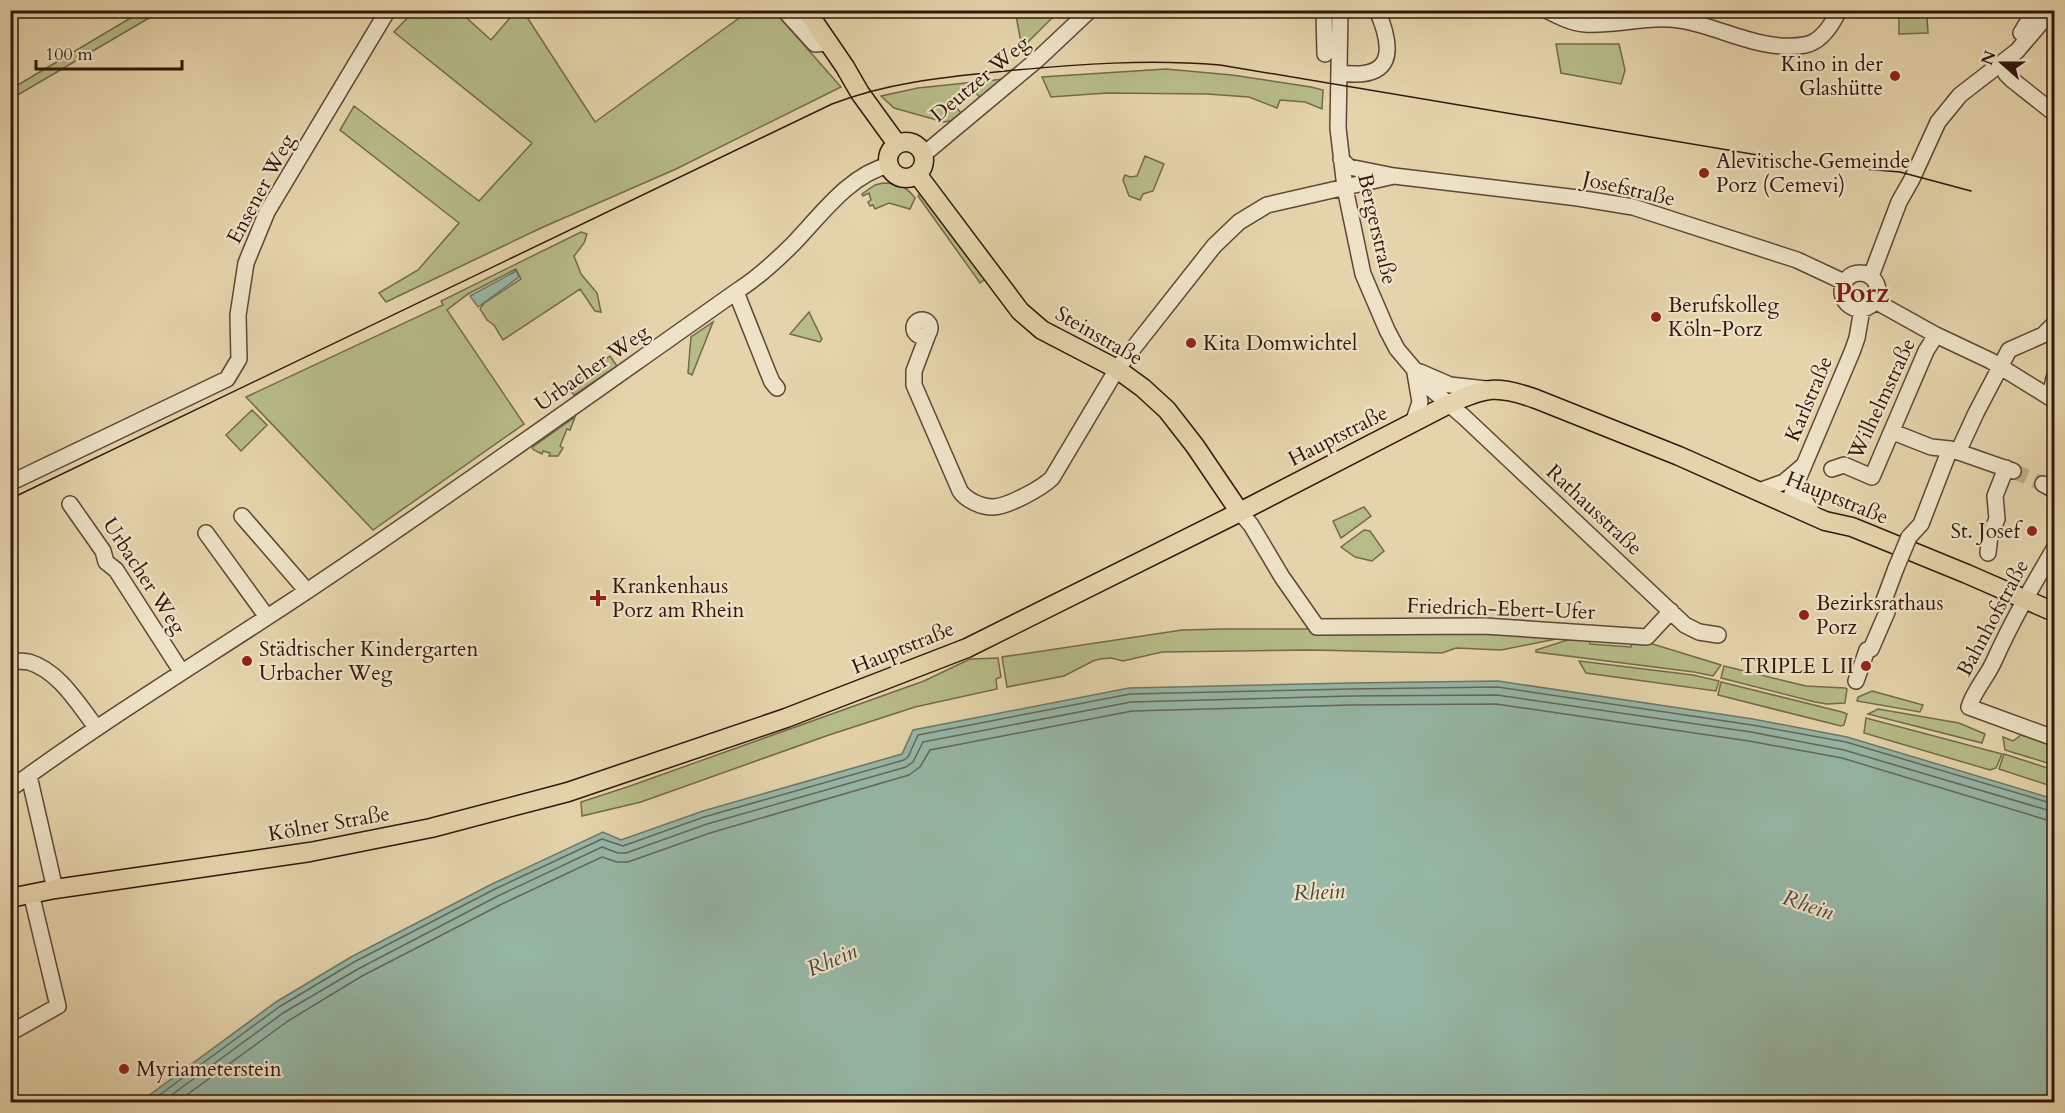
<svg xmlns="http://www.w3.org/2000/svg" width="2065" height="1113" font-family="Cardo,serif">
  <style>
    .green { fill: #b6bc88; stroke: #74694a; stroke-width: 1.5 }
    .water { fill: #96b8a8; stroke: #6e776a; stroke-width: 1.5 }
    .lines { fill: none; stroke-linecap: round; stroke-linejoin: round }
    .shore { stroke: #64675a; stroke-width: 1.5 }
    .minor-tunnel { stroke: #c1ae8b; stroke-width: 15; stroke-dasharray: 15 8; stroke-linecap: butt }
    .minor-casing { stroke: #5e4634; stroke-width: 18 }
    .major-casing { stroke: #31160c; stroke-width: 21 }
    .minor { stroke: #eee3c8; stroke-width: 15 }
    .major { stroke: #e5d4ab; stroke-width: 18 }
    .tram { stroke: #31160c; stroke-width: 1.5 }
    .minor-bridge-casing { stroke: #5e4634; stroke-width: 18; stroke-linecap: butt }
    .minor-bridge { stroke: #eee3c8; stroke-width: 15 }
    .poi-dot { fill: #8f2418; stroke: #eee3c8; stroke-width: 2 }
    .labels { text-anchor: middle; dominant-baseline: central; stroke-width: 4.5; stroke-linejoin: round; paint-order: stroke }
    .poi-label { font-size: 21px; fill: #31160c; stroke: #eee3c8; text-anchor: start }
    .street-label { font-size: 21px; fill: #31160c; stroke: #eee3c8 }
    .water-label { font-size: 22px; font-style: italic; fill: #4f473b; stroke: #eee3c8 }
    .district-label { font-size: 27px; font-weight: bold; fill: #7a1f14; stroke: #eee3c8 }
  </style>
  <rect width="100%" height="100%" fill="#e5d4ab"/>
  <filter id="stains"><feTurbulence type="fractalNoise" baseFrequency=".00333" numOctaves="4"/><feColorMatrix values="0 0 0 0 .2 0 0 0 0 .09 0 0 0 0 .02 0 0 0 .5 -.17"/></filter>
  <radialGradient id="worn" r=".72"><stop offset=".6" stop-color="#630" stop-opacity="0"/><stop offset="1" stop-color="#630" stop-opacity=".3"/></radialGradient>
  <path class="green" d="M 144,10 L 161,11 L 11,99 L 11,89 Z
    M 1015,10 L 1059,10 L 1059,11 L 1022,48 Z
    M 414,11 L 459,11 L 491,40 L 516,11 L 523,11 L 595,122 L 749,11 L 774,11 L 841,87 L 676,169 L 541,228 L 386,302 L 379,293 L 418,270 L 459,223 L 340,130 L 354,106 L 479,201 L 532,143 L 394,32 Z
    M 1927,17 L 1928,33 L 1899,34 L 1899,18 Z
    M 1556,44 L 1619,44 L 1625,70 L 1621,84 L 1561,73 Z
    M 1166,69 L 1232,75 L 1311,87 L 1323,90 L 1322,109 L 1305,102 L 1280,100 L 1277,108 L 1249,97 L 1207,94 L 1107,93 L 1051,97 L 1042,77 Z
    M 1004,79 L 981,98 L 967,85 L 950,100 L 961,113 L 950,121 L 944,122 L 894,108 L 881,96 L 918,88 Z
    M 1145,156 L 1164,164 L 1153,191 L 1143,194 L 1140,200 L 1129,196 L 1123,180 L 1125,175 L 1130,177 L 1137,176 Z
    M 883,183 C 898,183 906,186 915,198 L 910,209 L 889,203 L 875,209 L 873,205 L 870,206 L 868,202 L 871,200 L 869,193 L 863,196 L 862,194 L 875,185 Z
    M 921,193 L 985,279 L 980,283 L 918,196 Z
    M 581,232 L 587,234 L 584,243 L 574,256 L 581,274 L 597,293 L 601,312 L 595,311 L 580,289 L 503,340 L 494,325 L 487,320 L 480,309 L 484,303 L 521,279 L 516,269 L 468,294 L 447,310 L 524,424 L 373,530 L 246,397 L 443,305 L 441,301 Z
    M 809,312 L 822,339 L 820,342 L 790,334 Z
    M 713,322 L 692,375 L 688,373 L 691,337 Z
    M 610,356 L 617,366 L 574,395 L 567,386 Z
    M 252,410 L 267,425 L 241,451 L 226,435 Z
    M 575,417 L 570,430 L 567,429 L 560,446 L 563,448 L 558,456 L 549,456 L 550,453 L 543,451 L 542,454 L 534,450 L 532,448 L 534,446 Z
    M 1364,507 L 1371,516 L 1341,538 L 1333,521 Z
    M 1364,530 L 1370,531 L 1384,551 L 1372,561 L 1355,557 L 1341,547 Z
    M 1223,629 C 1335,629 1450,627 1561,638 L 1501,650 L 1456,648 L 1442,653 L 1312,650 L 1162,652 L 1123,661 L 1111,658 L 1100,659 L 1093,661 L 1064,676 L 1007,687 L 1002,657 L 1182,630 Z
    M 1580,636 L 1590,636 L 1590,644 L 1631,647 L 1632,641 L 1646,642 L 1721,665 L 1713,676 L 1694,672 L 1536,652 L 1536,650 Z
    M 998,658 L 1001,677 L 996,679 L 997,689 L 915,707 L 829,735 L 641,802 L 582,816 L 581,802 L 630,786 L 924,681 L 970,659 Z
    M 1579,661 L 1693,675 L 1719,681 L 1716,691 L 1586,673 Z
    M 1724,666 L 1806,686 L 1845,688 L 1847,689 L 1845,703 L 1827,704 L 1815,702 L 1721,678 Z
    M 1721,682 L 1842,712 L 1847,714 L 1844,725 L 1841,726 L 1718,695 Z
    M 1872,691 L 1923,705 L 1920,712 L 1857,701 L 1858,697 Z
    M 1878,709 L 1959,723 L 1985,734 L 1982,743 L 1868,714 Z
    M 1866,718 L 2002,754 L 1996,768 L 1990,770 L 1864,733 Z
    M 2021,735 L 2054,746 L 2054,765 L 2005,750 L 2003,737 L 2013,741 Z
    M 2004,754 L 2054,770 L 2054,787 L 1999,769 Z"/>
  <path class="water" d="M 516,271 L 519,277 L 478,307 L 470,296 Z
    M 1498,681 L 1753,719 L 1847,737 L 2054,799 L 2054,1102 L 140,1102 L 276,1002 L 351,957 L 492,884 L 603,832 L 621,840 L 703,811 L 902,754 L 913,730 L 1129,688 L 1350,683 Z"/>
  <g class="lines">
    <path class="shore" d="M 150,1102 L 279,1007 L 354,962 L 495,889 L 602,839 L 623,846 L 704,817 L 904,760 L 908,757 L 918,735 L 1130,694 L 1350,689 L 1498,687 L 1752,725 L 1846,742 L 2054,804
      M 162,1102 L 283,1013 L 358,969 L 498,896 L 602,847 L 618,853 L 626,853 L 707,824 L 906,767 L 913,762 L 923,742 L 1131,702 L 1350,696 L 1497,695 L 1751,732 L 1844,750 L 2054,812
      M 177,1102 L 288,1021 L 362,976 L 502,904 L 602,857 L 617,862 L 628,862 L 710,833 L 909,775 L 920,767 L 930,750 L 1132,711 L 1350,705 L 1496,704 L 1749,741 L 1842,758 L 2047,820 L 2054,821"/>
    <path class="minor-tunnel" d="M 2013,471 L 2043,484"/>
    <defs>
      <path id="minor" d="M 784,10 L 815,44 L 829,43
        M 1324,10 L 1325,54
        M 1340,10 L 1338,128 L 1345,188 L 1363,274 L 1387,330 L 1397,349 L 1430,388 L 1464,417 L 1685,625 L 1699,632 L 1718,635
        M 1546,10 C 1558,16 1571,23 1585,24 C 1619,26 1651,14 1685,21 C 1725,29 1763,52 1805,45 C 1821,42 1832,25 1839,10
        M 2021,33 L 2035,10
        M 2002,63 L 2006,74 L 2011,79 L 2054,113
        M 1340,73 C 1393,80 1395,52 1377,10
        M 923,155 L 1038,59 L 1090,10
        M 1341,159 L 1349,167 L 1394,176 L 1578,198 L 1633,207 L 1797,260 L 1844,282
        M1842 291a18 18 0 1 1 36 0a18 18 0 1 1-36 0Z
        M 1871,276 L 1899,202 L 1912,179 L 1938,122 L 1960,95 L 2017,51 L 2040,24 L 2048,10
        M 736,292 L 767,370 L 772,382 L 777,388
        M 1875,301 L 1936,335 L 1991,361 L 2054,400
        M914 328a8 8 0 1 1 16 0a8 8 0 1 1-16 0Z
        M 928,334 L 914,371 L 914,385 L 960,491 C 966,500 981,507 993,507 C 1007,507 1042,488 1052,478 L 1117,369 L 1214,246 L 1239,222 L 1267,205 L 1394,176
        M 1420,372 L 1450,385 L 1486,389
        M 2050,397 L 2054,378
        M 1413,423 L 1420,402 L 1415,373
        M 1893,432 L 1931,447 L 1950,449 L 2013,471
        M 1958,452 L 1976,413 L 2009,350 L 2043,335 L 2054,324
        M 1832,469 L 1844,465 L 1872,477 L 1926,351 L 1936,335
        M 1798,480 L 1801,494 L 1814,516
        M 10,483 L 227,379 L 239,359 L 238,315 L 246,263 L 267,212 L 388,10
        M 2043,484 L 2054,490
        M 1759,491 L 1784,482 L 1803,466
        M 1788,503 L 1852,352 L 1857,338 L 1862,309
        M 70,504 L 103,551 L 106,562 L 116,570 L 181,671
        M 1239,511 L 1251,525 L 1282,577 L 1317,627 L 1484,626 L 1647,637 L 1671,611
        M 242,516 L 307,591
        M 206,533 L 267,617
        M 1909,537 L 1921,524 L 1950,449
        M 2054,549 C 2033,585 2012,621 1995,659 C 1988,676 1974,690 1969,707 L 2054,738
        M 1988,553 L 1990,535 L 1997,519 L 1995,496 L 2006,468
        M 10,661 C 17,661 24,661 29,662 C 59,671 78,704 96,727
        M 1856,681 L 1867,650 L 1871,649 L 1887,612 L 1883,603 L 1896,568
        M 29,776 L 55,889
        M 10,789 C 105,719 206,658 304,593 C 451,495 595,391 740,289 C 760,276 777,260 794,243 C 821,215 849,175 889,165
        M 10,1033 L 58,1006 L 31,893"/>
      <path id="major" d="M 806,10 L 845,67 L 860,93 L 897,144
        M888 160a18 18 0 1 1 36 0a18 18 0 1 1-36 0Z
        M 917,174 L 1020,311 L 1042,330 L 1117,369 L 1143,388 L 1167,410 L 1195,446 L 1239,511
        M 10,898 L 55,889 L 310,852 L 431,828 L 568,792 L 786,718 L 967,648 L 1232,516 L 1449,404 C 1486,387 1497,385 1536,399 L 1679,456 L 1825,521 L 1852,527 L 1967,574 L 2054,612"/>
    </defs>
    <use href="#minor" class="minor-casing"/>
    <use href="#major" class="major-casing"/>
    <use href="#minor" class="minor"/>
    <use href="#major" class="major"/>
    <path class="tram" d="M 2047,228 L 2054,230
      M 10,499 L 832,104 C 888,82 946,77 1006,71 C 1078,64 1148,59 1220,65 L 1818,165 L 1900,172 L 1971,191"/>
    <defs>
      <path id="minor-bridge" d="M 1896,568 L 1909,537"/>
    </defs>
    <use href="#minor-bridge" class="minor-bridge-casing"/>
    <use href="#minor-bridge" class="minor-bridge"/>
  </g>
  <g class="poi-dot">
    <circle cx="1895" cy="76" r="6"/>
    <circle cx="1704" cy="173" r="6"/>
    <circle cx="1656" cy="317" r="6"/>
    <circle cx="1191" cy="343" r="6"/>
    <circle cx="2032" cy="531" r="6"/>
    <path d="M595 589h6v6h6v6h-6v6h-6v-6h-6v-6h6z"/>
    <circle cx="1804" cy="615" r="6"/>
    <circle cx="247" cy="661" r="6"/>
    <circle cx="1866" cy="666" r="6"/>
    <circle cx="124" cy="1069" r="6"/>
  </g>
  <g class="labels">
    <g class="poi-label">
      <text x="1883" y="64" text-anchor="end">Kino in der<tspan x="1883" dy="24">Glashütte</tspan></text>
      <text x="1716" y="161">Alevitische Gemeinde<tspan x="1716" dy="24">Porz (Cemevi)</tspan></text>
      <text x="1668" y="305">Berufskolleg<tspan x="1668" dy="24">Köln-Porz</tspan></text>
      <text x="1203" y="343">Kita Domwichtel</text>
      <text x="2020" y="531" text-anchor="end">St. Josef</text>
      <text x="612" y="586">Krankenhaus<tspan x="612" dy="24">Porz am Rhein</tspan></text>
      <text x="1816" y="603">Bezirksrathaus<tspan x="1816" dy="24">Porz</tspan></text>
      <text x="259" y="649">Städtischer Kindergarten<tspan x="259" dy="24">Urbacher Weg</tspan></text>
      <text x="1854" y="666" text-anchor="end">TRIPLE L II</text>
      <text x="136" y="1069">Myriameterstein</text>
    </g>
    <g class="street-label">
      <text transform="translate(980 79) rotate(-40)">Deutzer Weg</text>
      <text transform="translate(261 189) rotate(-62)">Ensener Weg</text>
      <text transform="translate(1629 189) rotate(13)">Josefstraße</text>
      <text transform="translate(1377 229) rotate(77)">Bergerstraße</text>
      <text transform="translate(1099 336) rotate(30)">Steinstraße</text>
      <text transform="translate(592 368) rotate(-35)">Urbacher Weg</text>
      <text transform="translate(1809 399) rotate(-67)">Karlstraße</text>
      <text transform="translate(1882 399) rotate(-65)">Wilhelmstraße</text>
      <text transform="translate(1338 436) rotate(-27)">Hauptstraße</text>
      <text transform="translate(1837 498) rotate(22)">Hauptstraße</text>
      <text transform="translate(1594 510) rotate(43)">Rathausstraße</text>
      <text transform="translate(144 576) rotate(57)">Urbacher Weg</text>
      <text transform="translate(1501 609) rotate(2)">Friedrich-Ebert-Ufer</text>
      <text transform="translate(1993 618) rotate(-62)">Bahnhofstraße</text>
      <text transform="translate(903 648) rotate(-22)">Hauptstraße</text>
      <text transform="translate(329 824) rotate(-10)">Kölner Straße</text>
    </g>
    <g class="water-label">
      <text transform="translate(1319 892) rotate(-3)">Rhein</text>
      <text transform="translate(1808 905) rotate(19)">Rhein</text>
      <text transform="translate(832 960) rotate(-23)">Rhein</text>
    </g>
    <g class="district-label">
      <text x="1862" y="293">Porz</text>
    </g>
  </g>
  <rect width="2065" height="1113" fill="none" stroke="#e5d4ab" stroke-width="36"/>
  <rect x="12" y="12" width="2041" height="1089" fill="none" stroke="#31160c" stroke-width="3"/>
  <rect x="18" y="18" width="2029" height="1077" fill="none" stroke="#31160c" stroke-width="1.5"/>
  <g transform="translate(2002 63) rotate(291)" stroke="#eee3c8" stroke-width="4.5" paint-order="stroke">
  <path d="M0-4.5L10 22L0 15L-10 22Z" fill="#31160c"/>
  <text y="-9" font-size="16" font-weight="bold" text-anchor="middle" fill="#31160c">N</text>
  </g>
  <path d="M36 60v9h146v-9" fill="none" stroke="#31160c" stroke-width="3"/>
  <text x="45" y="60" font-size="18" fill="#31160c" stroke="#eee3c8" stroke-width="4.5" paint-order="stroke">100 m</text>
  <rect width="100%" height="100%" filter="url(#stains)"/>
  <rect width="100%" height="100%" fill="url(#worn)"/>
</svg>
